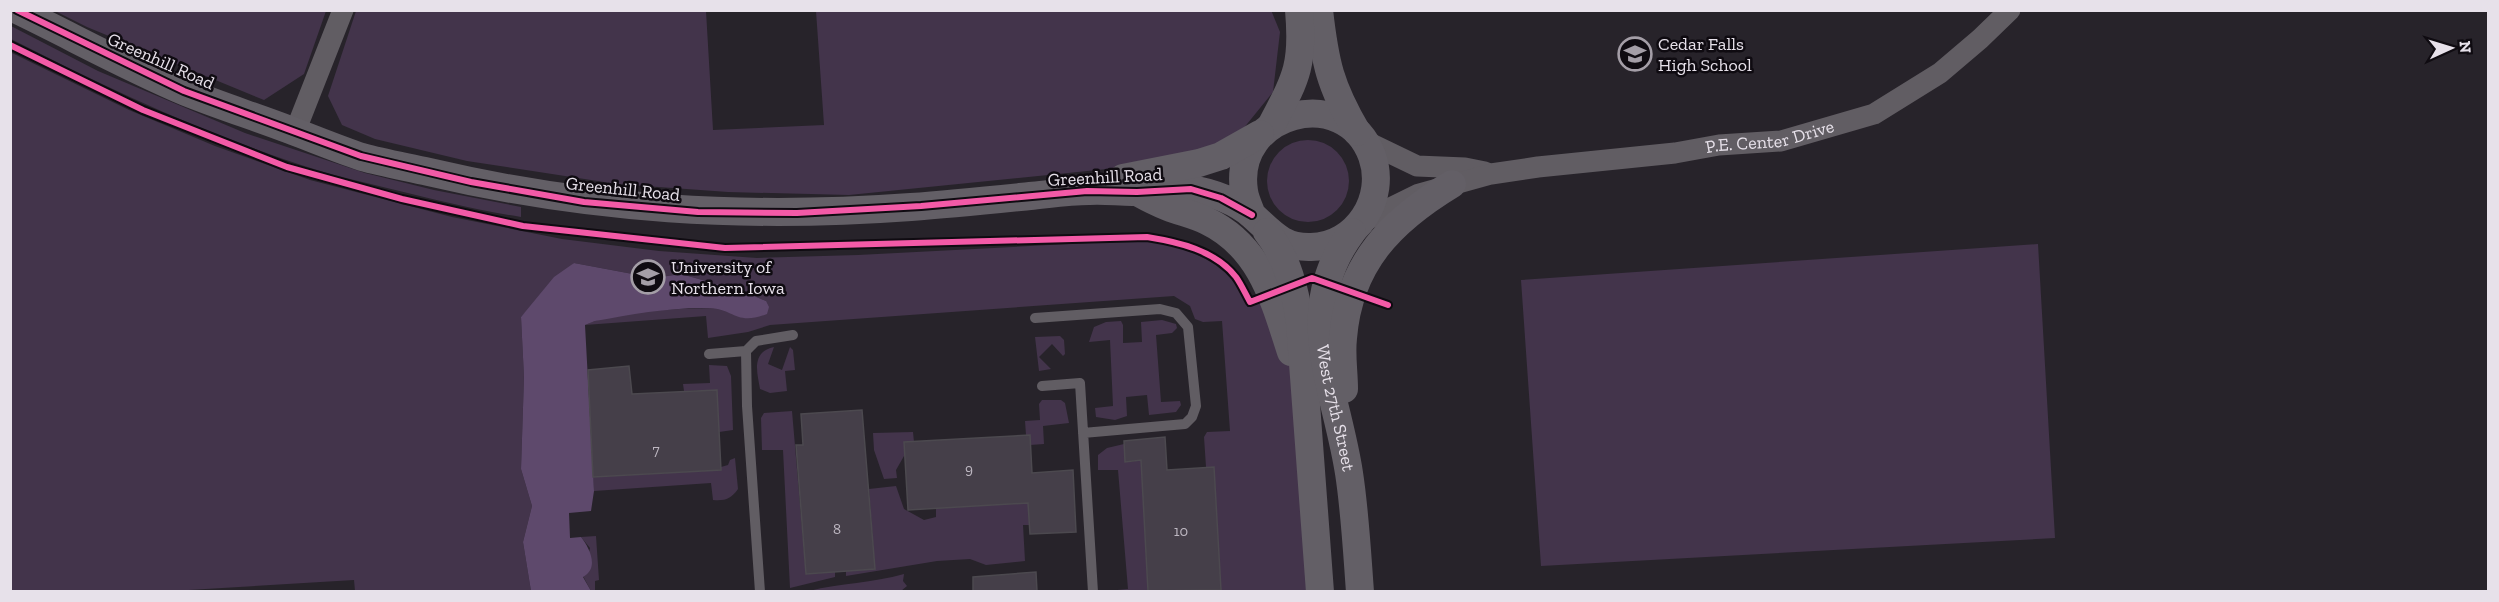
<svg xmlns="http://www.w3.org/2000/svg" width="2499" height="602" font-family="'Zilla Slab',serif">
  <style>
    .green { fill: #43344b }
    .forest { fill: #5e496c }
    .building { fill: #453f49; stroke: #4c494f; stroke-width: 1.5 }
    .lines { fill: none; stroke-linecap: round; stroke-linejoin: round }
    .lane { stroke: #615d63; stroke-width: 10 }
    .street { stroke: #615d63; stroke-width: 21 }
    .secondary { stroke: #635f66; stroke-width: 28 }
    .cycleway-casing { stroke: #0f0b11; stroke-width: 10 }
    .cycleway { stroke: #f35aa7; stroke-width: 6 }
    .labels { text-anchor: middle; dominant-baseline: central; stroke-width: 5; stroke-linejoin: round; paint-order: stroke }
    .number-label { font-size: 15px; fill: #beb8c2 }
    .poi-label { font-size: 18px; fill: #e7e1ea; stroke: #0f0b11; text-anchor: start }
    .street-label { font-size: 18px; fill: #e7e1ea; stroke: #0f0b11 }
  </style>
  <rect width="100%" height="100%" fill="#27232a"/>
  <path class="green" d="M 1271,10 L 1280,32 L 1273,92 L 1230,145 L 1117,168 L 849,195 L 728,192 L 617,184 L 467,161 L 375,139 L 342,125 L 328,96 L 356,11 L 706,11 L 713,130 L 824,125 L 816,11 Z
    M 55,11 L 326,11 L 304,74 L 264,100 L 87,27 Z
    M 11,26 L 98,71 L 245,133 L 365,173 L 434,190 L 521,207 L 521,217 C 476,210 432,199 387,188 C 364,182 340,177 317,170 C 211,137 109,89 11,39 Z
    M 10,52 L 129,110 L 215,146 L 310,180 L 452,217 L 562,239 L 659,251 L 757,258 L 858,255 L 1145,240 C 1177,246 1212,255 1234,282 C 1240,289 1244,299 1248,307 L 1265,301 L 1280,266 L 1313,591 L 1209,591 L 1221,590 L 1214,468 L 1206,467 L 1204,437 L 1207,432 L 1230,431 L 1222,321 L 1203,322 L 1195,319 L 1190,306 L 1174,296 L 770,325 L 748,332 L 708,338 L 706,316 L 585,325 C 622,308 671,310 710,308 C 729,307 748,303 766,301 L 745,292 L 681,274 L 654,278 L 574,263 L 521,317 L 524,377 L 521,469 L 532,506 L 523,542 L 531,591 L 355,591 L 354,580 L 172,591 L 11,591 Z
    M1267 181a41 41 0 1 1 82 0a41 41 0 1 1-82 0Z
    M 2038,244 L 2055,538 L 1541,566 L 1521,280 Z
    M 1162,320 L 1176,324 L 1177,328 L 1172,333 L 1156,335 L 1161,402 L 1180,401 L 1181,405 L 1176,412 L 1149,415 L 1147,395 L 1126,397 L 1127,416 L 1115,420 L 1096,417 L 1095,408 L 1113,406 L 1110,340 L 1089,342 L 1094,327 L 1106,322 L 1121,321 L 1123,325 L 1123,343 L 1142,342 L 1141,322 Z
    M 1060,336 L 1064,340 L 1065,354 L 1063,356 L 1052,344 L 1039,357 L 1051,369 L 1039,371 L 1035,337 Z
    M 774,347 L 768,364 L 782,370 L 790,347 L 793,350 L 795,370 L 785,371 L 787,391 L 770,393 L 760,389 C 757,372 751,352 774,347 Z
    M 709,365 L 727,366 L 731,376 L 733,430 L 719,432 L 717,390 L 684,391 L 683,384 L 710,383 Z
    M 1042,400 L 1061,400 L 1065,403 L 1069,423 L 1043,426 L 1044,444 L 1030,445 L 1030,435 L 1026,435 L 1025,421 L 1040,420 L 1039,404 Z
    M 792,411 L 806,574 L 835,572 L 835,577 L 790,588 L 783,450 L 762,450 L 761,418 L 764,413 Z
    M 913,432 L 914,442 L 904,443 L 904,456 L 896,470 L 897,478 L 884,479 L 874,450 L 873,433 Z
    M 1124,444 L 1126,462 L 1152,459 L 1142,471 L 1148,591 L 1106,591 L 1128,589 L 1118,470 L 1098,470 L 1098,455 L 1107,448 Z
    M 735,458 L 738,489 C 731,499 725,501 713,500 L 711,483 L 594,491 L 593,477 L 721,470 L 721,467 L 728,465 L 730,460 Z
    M 896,486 L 904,509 L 924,520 L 936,517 L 936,508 L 1034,502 L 1029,525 L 1023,525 L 1025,561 L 986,565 L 970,559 L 937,561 L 846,576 L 846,571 L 875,569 L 869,489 Z
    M 596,536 L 599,580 L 595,581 L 595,591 L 591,591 L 583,576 L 590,548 L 581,537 Z
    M 904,574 L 903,581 L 907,586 L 901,591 L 809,591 C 840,583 873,583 904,574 Z"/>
  <path class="forest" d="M 574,263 L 654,278 L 681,274 L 745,292 L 766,301 L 769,307 L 767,314 C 736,326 734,309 710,308 C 671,307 633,314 595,321 L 585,325 L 594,491 L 591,511 L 569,513 L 570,538 L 581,537 C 589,547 600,568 583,577 L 591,591 L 531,591 L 523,542 L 532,506 L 521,469 L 524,377 L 521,317 L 554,277 Z"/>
  <path class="building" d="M 629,366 L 632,394 L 717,390 L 721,470 L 593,477 L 588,370 Z
    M 862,410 L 875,569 L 806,574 L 796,445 L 803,445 L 801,414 Z
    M 1030,435 L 1032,473 L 1073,470 L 1076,532 L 1030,534 L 1028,503 L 908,510 L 904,442 Z
    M 1165,437 L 1167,470 L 1214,467 L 1221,590 L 1148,591 L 1141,460 L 1125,462 L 1124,441 Z
    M 1036,572 L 1037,591 L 973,591 L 973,577 Z"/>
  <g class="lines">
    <path class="lane" d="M 1035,318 L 1160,309 L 1176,313 L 1188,327 L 1196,406 L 1192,417 L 1185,424 L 1083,433
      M 746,351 L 747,406 L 760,592
      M 709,354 L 746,351 L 756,341 L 793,335
      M 1042,386 L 1080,383 L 1093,592"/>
    <g class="street">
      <path d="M 295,132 L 343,10"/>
      <path d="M 1361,139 L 1417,166 L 1465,168 L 1485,172"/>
      <path id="s1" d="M 1360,223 L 1419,194 L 1491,174 L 1538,167 L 1675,153 L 1719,145 L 1781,141 L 1874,114 L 1940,73 L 1980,39 L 2010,10"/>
    </g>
    <g class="secondary">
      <path d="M 17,10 C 73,37 129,68 186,92 C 221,106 256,117 290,130 C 314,139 338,149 362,157 C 384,163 407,167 429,172 C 591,210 745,219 911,207 C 951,204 990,200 1030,196 C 1050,194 1070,191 1089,191 C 1104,190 1118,192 1132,192 C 1152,192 1172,187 1191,189 C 1212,192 1238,202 1253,216 C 1272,233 1283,248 1311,247 C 1357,246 1387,198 1372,156 C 1345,82 1232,112 1244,191 C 1245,199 1249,207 1252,215"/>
      <path d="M 1319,10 C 1325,63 1330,86 1357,132"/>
      <path d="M 1271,126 C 1296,78 1304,66 1299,10"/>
      <path d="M 1123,178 L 1199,163 L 1221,156 L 1260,134"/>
      <path d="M 1139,193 C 1148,198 1158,203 1168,207 C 1181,212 1195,215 1207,221 C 1261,247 1274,300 1291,352"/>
      <path d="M 1267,232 C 1288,259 1295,290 1300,323 L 1320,592"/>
      <path id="s2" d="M 1352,232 C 1293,311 1336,388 1349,473 C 1355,512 1357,552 1360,592"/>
      <path d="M 1344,389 C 1344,372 1341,355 1343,338 C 1349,263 1391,221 1452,184"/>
    </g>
    <defs>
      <path id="cycleway" d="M 17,10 L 184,91 L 361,156 L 471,182 L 584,202 L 698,212 L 797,213 L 921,206 L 1087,191 L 1137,192 L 1191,189 L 1221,198 L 1252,215
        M 10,45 L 143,110 L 287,167 L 402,199 L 523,226 L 725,248 L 1147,237 C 1178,242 1215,250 1236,277 C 1241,284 1245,293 1250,302 L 1312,278 L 1388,305"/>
    </defs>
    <use href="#cycleway" class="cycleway-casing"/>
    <use href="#cycleway" class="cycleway"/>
  </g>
  <defs>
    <symbol id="school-ring" viewBox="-11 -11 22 22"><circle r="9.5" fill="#0f0b11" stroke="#a49ea7" stroke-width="1.5"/><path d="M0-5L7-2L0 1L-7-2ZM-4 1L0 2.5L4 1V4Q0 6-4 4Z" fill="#a49ea7"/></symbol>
    <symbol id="university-ring" viewBox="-11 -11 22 22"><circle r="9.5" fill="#0f0b11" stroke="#a49ea7" stroke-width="1.5"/><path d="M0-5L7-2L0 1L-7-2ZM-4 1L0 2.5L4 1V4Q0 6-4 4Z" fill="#a49ea7"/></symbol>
  </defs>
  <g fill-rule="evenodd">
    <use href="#school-ring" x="1616" y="35" width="38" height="38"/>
    <use href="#university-ring" x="629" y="258" width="38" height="38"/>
  </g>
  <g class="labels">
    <g class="number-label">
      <text x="656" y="450">7</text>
      <text x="969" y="469">9</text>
      <text x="837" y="529">8</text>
      <text x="1181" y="531">10</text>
    </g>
    <g class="poi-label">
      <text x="1658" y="44">Cedar Falls<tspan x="1658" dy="21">High School</tspan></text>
      <text x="671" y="267">University of<tspan x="671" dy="21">Northern Iowa</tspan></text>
    </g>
    <g class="street-label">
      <text transform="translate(161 61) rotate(24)">Greenhill Road</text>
      <text stroke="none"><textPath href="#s1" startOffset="422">P.E. Center Drive</textPath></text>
      <text transform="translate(1105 177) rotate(-3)">Greenhill Road</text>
      <text transform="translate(623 189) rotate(6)">Greenhill Road</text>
      <text stroke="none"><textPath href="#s2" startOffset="184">West 27th Street</textPath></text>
    </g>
  </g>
  <rect width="2499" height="602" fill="none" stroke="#e7e1ea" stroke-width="24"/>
  <g transform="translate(2451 48) rotate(86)" stroke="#0f0b11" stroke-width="4.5" paint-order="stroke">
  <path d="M0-4.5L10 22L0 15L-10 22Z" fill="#e7e1ea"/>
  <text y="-9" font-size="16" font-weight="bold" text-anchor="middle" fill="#e7e1ea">N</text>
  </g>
</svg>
